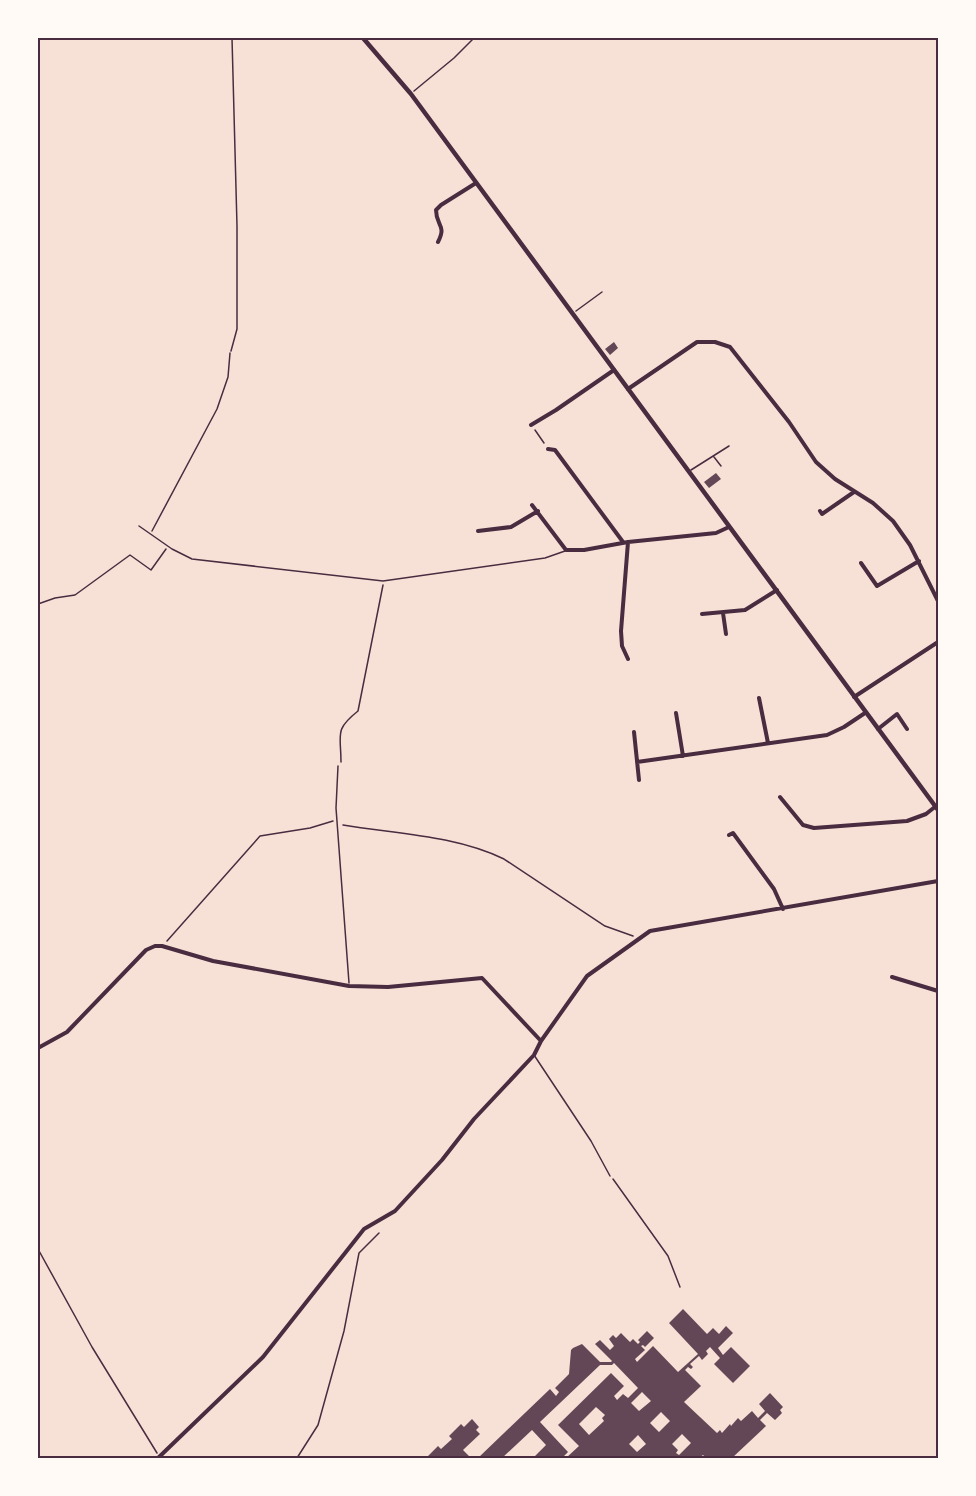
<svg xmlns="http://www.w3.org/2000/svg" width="976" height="1496" font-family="'DM Sans',sans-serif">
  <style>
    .building { fill: #644757; fill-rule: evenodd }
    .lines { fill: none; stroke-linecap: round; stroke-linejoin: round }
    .path { stroke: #4a2c40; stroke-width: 1.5 }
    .service { stroke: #4a2c40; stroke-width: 1.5 }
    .minor { stroke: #4a2c40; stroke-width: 4 }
    .tertiary { stroke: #4a2c40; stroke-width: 4.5 }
    .neatline { fill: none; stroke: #4a2c40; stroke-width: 2 }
  </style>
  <rect width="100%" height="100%" fill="#f7e1d7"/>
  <path class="building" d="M 614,342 L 618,348 L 610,355 L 605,349 Z
    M 716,473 L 721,479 L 709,488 L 704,482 Z
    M 683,1309 L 707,1334 L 713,1328 L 719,1334 L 726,1326 L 733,1333 L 718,1348 L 723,1355 L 731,1347 L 750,1366 L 733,1383 L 714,1364 L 720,1358 L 710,1347 L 706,1351 L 708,1354 L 702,1360 L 699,1356 L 690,1364 L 693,1367 L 691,1369 L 688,1367 L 685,1370 L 701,1386 L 684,1402 L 717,1433 L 720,1430 L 722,1433 L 730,1424 L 731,1426 L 738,1418 L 741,1421 L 752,1411 L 758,1418 L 765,1411 L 759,1404 L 770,1393 L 783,1407 L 780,1410 L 782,1413 L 775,1420 L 767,1413 L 760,1420 L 766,1426 L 732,1458 L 706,1458 L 703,1455 L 699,1458 L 661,1458 L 659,1456 L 657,1458 L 620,1458 L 618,1456 L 615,1458 L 566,1458 L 579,1446 L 558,1425 L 611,1373 L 624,1386 L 614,1396 L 617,1400 L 623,1394 L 628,1398 L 638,1388 L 614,1363 L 612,1365 L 600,1365 L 540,1422 L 568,1452 L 562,1458 L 536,1458 L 534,1457 L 546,1445 L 532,1430 L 502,1458 L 478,1458 L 550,1389 L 556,1396 L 559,1392 L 555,1388 L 569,1374 L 571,1350 L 573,1348 L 582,1344 L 600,1362 L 611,1362 L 612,1361 L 595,1344 L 600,1340 L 610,1350 L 614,1346 L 609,1339 L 613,1335 L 616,1338 L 621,1333 L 630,1342 L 633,1339 L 638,1344 L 640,1342 L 638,1340 L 647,1331 L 654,1338 L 645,1347 L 643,1345 L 641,1346 L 645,1350 L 635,1359 L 637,1362 L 653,1346 L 678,1372 L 698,1354 L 669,1323 ZM 642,1392 L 651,1401 L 639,1411 L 631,1403 ZM 596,1407 L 605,1415 L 602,1418 L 604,1421 L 589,1435 L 579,1424 ZM 661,1412 L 670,1421 L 659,1432 L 650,1423 ZM 682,1434 L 691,1443 L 679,1455 L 676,1453 L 678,1450 L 672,1444 ZM 638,1435 L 646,1444 L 637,1452 L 629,1444 Z
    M 472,1419 L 479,1427 L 476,1430 L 480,1434 L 463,1450 L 470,1457 L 468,1458 L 426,1458 L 438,1446 L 441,1449 L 452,1439 L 449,1436 L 461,1424 L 464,1427 Z"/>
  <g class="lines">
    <path class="path" d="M 414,91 L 454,58 L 474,38
      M 576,311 L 602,292
      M 231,351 L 237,329 L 237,226 L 232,38
      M 535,430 L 544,443
      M 152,531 L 217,409 L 228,377 L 230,353
      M 38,604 L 55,598 L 75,595 L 130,555 L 151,570 L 166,549
      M 341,762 C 341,734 334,730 358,711 L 383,585
      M 343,825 C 396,834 454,835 504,859 L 605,926 L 633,936
      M 167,941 L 260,836 L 310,828 L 333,821
      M 613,1179 L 668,1256 L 680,1287
      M 38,1249 L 92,1347 L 157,1453
      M 297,1458 L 318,1425 L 344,1331 L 359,1253 L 379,1233"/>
    <path class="service" d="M 714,457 L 721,466
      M 691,470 L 729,446
      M 139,526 L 172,549 L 192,559 L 383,581 L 545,558 L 565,551
      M 338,766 L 336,808 L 349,983
      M 534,1055 L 591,1141 L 610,1176"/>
    <path class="minor" d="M 438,242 C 447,225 436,226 436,210 L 441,205 L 476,183
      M 628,389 L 697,342 L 715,342 L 730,347 L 789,422 L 816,462 L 835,479 L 873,503 L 893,521 L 910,545 L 938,601
      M 531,425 L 556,410 L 614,370
      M 548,449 L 555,450 L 623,542
      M 532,505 L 566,550 L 584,550 L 628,542 L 716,533 L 729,527
      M 820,511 L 822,514 L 854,492
      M 478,531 L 511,527 L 538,511
      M 861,563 L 877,586 L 919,561
      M 723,613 L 726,634
      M 702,614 L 745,610 L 777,590
      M 628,659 L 622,646 L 621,631 L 628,542
      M 854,697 L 938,642
      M 759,698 L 768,743
      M 676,713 L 683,756
      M 878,729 L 897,714 L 907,729
      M 634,732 L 639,780
      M 637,762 L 827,735 L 844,727 L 865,713
      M 780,797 L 803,825 L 814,828 L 907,821 L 926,814 L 936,806
      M 729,835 L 733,833 L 774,889 L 783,909
      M 892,977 L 938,991
      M 38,1048 L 67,1032 L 146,950 L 155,946 L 162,946 L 213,961 L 349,986 L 388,987 L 482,978 L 541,1041
      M 158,1458 L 263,1357 L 364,1229 L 395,1211 L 442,1160 L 474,1119 L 534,1055 L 541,1041 L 587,976 L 650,931 L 938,881"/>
    <path class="tertiary" d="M 363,38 L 411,94 L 938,810"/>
  </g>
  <rect width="976" height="1496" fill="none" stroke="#fffaf5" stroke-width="78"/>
  <rect x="39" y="39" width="898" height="1418" class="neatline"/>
</svg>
